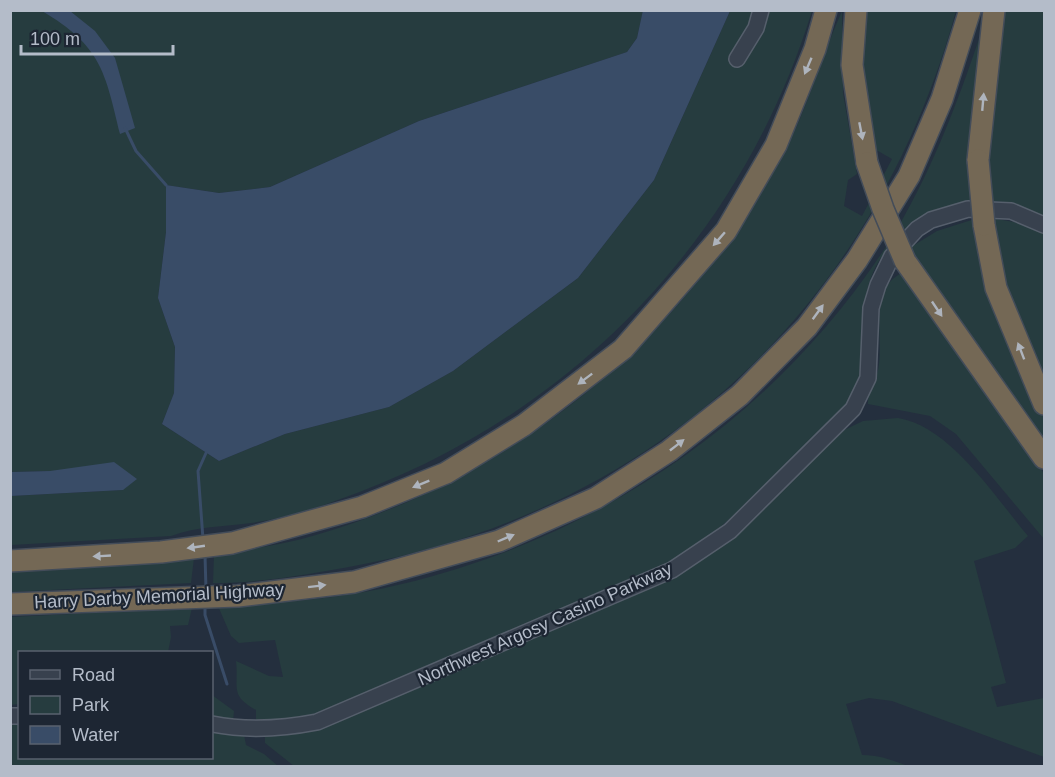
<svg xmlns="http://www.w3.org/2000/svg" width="1055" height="777" font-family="Helvetica,sans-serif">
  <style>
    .green { fill: #263c3f }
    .water { fill: #394c67 }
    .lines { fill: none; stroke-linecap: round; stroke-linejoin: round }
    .stream { stroke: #394c67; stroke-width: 3 }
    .minor-casing { stroke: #565f6c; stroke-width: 18 }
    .highway-casing { stroke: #434c59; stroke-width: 24 }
    .minor { stroke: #38414e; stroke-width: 15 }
    .highway { stroke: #746855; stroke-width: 21 }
    .highway-bridge-casing { stroke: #434c59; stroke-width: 24; stroke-linecap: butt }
    .highway-bridge { stroke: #746855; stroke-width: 21 }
    .oneway { fill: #aeb4bd }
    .labels { text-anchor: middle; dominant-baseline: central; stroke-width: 4.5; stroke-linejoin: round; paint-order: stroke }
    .street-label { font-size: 18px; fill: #b4bcc9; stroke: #1d2633 }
  </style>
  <rect width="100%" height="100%" fill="#242f3e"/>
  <path class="green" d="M 10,11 L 643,11 L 637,38 L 627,52 L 419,121 L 270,187 L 219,193 L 166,185 L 166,232 L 158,298 L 175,347 L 174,393 L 162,424 L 219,461 L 285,434 L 389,407 L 453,371 L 578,278 L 654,180 L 730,11 L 812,11 C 740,244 565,422 335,501 C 308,511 279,519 251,523 C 223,527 198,526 171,536 L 11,545 L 11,496 L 123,490 L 50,471 L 11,472 Z
    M 842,11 L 843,93 L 857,174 L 848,180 L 844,206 L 862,216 L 892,159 L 871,147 L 862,61 L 864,11 L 956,11 C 875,304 660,508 359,565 C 312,574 261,583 213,583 L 214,555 C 248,549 283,545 316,535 C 518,476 684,337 784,153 C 808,107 821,57 842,11 Z
    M 1002,11 L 1044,11 L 1044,217 L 1004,202 L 986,201 L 992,65 Z
    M 980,36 L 984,36 L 976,200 C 921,211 868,246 865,308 C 864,335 870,380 851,401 C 832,422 810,441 790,462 C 755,496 721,530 680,557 C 645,579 602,592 564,609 C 487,642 411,675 334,708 L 296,719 L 256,722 L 256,710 C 229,695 239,688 236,661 L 269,676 L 283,677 L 275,640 L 239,643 L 231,636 L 218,606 C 280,603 342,599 402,584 C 602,536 777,416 889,242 C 929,178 956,107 980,36 Z
    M 978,218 L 1022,372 L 1044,417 L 1044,447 L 926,275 L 911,247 L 937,231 Z
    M 991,218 L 1019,223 L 1044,233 L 1044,386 L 1008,301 Z
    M 902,273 L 926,311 L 1028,447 L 1044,474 L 1044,539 L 956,434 L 930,416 L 868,404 C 867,390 878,378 879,364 C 883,335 869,288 902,273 Z
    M 898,418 C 950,426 995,497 1028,536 L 1015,548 L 974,561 L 1006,683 L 991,687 L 997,707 L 1044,698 L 1044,757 L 892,701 L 869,698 L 846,704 L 862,755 C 879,755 892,760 908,766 L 294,766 L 265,743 L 265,735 L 333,724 L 682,570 L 721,545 L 842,431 L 863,421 Z
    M 194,558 L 191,583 L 11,592 L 11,570 Z
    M 192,608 L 188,625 L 170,626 L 171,637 L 168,652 L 20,652 L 19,704 L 11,705 L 11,617 Z
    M 212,695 L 234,711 L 233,721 L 212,717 Z
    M 19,723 L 20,758 L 212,758 L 212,729 L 244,735 L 246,745 L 264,754 L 278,766 L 11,766 L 10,724 Z"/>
  <path class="water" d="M 643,10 L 730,11 L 654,180 L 578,278 L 453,371 L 389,407 L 285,434 L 219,461 L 162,424 L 174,393 L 175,347 L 158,298 L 166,232 L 166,185 L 219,193 L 270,187 L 419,121 L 627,52 L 637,38 Z
    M 42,11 L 70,11 L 95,31 L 115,58 L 135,128 L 120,134 C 105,71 101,46 42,11 Z
    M 114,462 L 137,479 L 123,490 L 11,496 L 11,472 L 50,471 Z"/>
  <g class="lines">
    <path class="stream" d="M 125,128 L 136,151 L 166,185
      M 203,539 L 198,471 L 206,453
      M 205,555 L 206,590
      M 205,606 L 205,615 L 227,684"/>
    <defs>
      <path id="minor" d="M 737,59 L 756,28 L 761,10
        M 10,716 L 20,716
        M 212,724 C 248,731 281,729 317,722 L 672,570 L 730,531 L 853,409 L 868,378 L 871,308 L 878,285 L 892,256 L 917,229 L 931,220 L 968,209 L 1011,211 L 1044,225"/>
      <path id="highway" d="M 856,10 L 852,65 L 867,163
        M 978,160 L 994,10
        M 984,225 L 996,288 L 1044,404
        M 905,261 L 1044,458
        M 10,561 L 161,552 L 232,543 L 362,507 L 446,473 L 524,425 L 623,349 L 726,231 L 776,145 L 815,49 L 826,10
        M 10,604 L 238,596 L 354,582 L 499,541 L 596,498 L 669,451 L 740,395 L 807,327 L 857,260 L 909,176 L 942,99 L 970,10"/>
    </defs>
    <use href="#minor" class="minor-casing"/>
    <use href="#highway" class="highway-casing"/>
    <use href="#minor" class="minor"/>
    <use href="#highway" class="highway"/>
    <defs>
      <path id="highway-bridge" d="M 978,160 L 984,225
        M 867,163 L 883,209 L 905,261"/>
    </defs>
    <use href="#highway-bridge" class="highway-bridge-casing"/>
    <use href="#highway-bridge" class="highway-bridge"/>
  </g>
  <defs><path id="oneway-solid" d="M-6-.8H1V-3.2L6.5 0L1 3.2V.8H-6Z" transform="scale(1.5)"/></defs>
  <g class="oneway">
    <use href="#oneway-solid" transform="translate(808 66) rotate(113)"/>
    <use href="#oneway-solid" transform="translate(983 102) rotate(-85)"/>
    <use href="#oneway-solid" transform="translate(861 131) rotate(79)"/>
    <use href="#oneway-solid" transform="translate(719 239) rotate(131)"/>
    <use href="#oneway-solid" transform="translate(937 309) rotate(56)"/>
    <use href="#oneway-solid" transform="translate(818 312) rotate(-54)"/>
    <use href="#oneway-solid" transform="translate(1021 351) rotate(-111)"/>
    <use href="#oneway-solid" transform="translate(585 379) rotate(143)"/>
    <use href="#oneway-solid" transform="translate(677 445) rotate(-38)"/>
    <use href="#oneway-solid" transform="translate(421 484) rotate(158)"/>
    <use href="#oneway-solid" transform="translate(506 538) rotate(-23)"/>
    <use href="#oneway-solid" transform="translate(196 547) rotate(172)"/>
    <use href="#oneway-solid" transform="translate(102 556) rotate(177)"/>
    <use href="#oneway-solid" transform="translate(317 586) rotate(-7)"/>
  </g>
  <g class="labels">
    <g class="street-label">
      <text transform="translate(159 596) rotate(-3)">Harry Darby Memorial Highway</text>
      <text transform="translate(545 624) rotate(-24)">Northwest Argosy Casino Parkway</text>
    </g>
  </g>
  <rect width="1055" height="777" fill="none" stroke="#b4bcc9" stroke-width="24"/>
  <rect x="18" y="651" width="195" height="108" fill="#1d2633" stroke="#59626f" stroke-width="1.5"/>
  <rect x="30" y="670" width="30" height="9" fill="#38414e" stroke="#59626f" stroke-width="1.5"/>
  <text x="72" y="681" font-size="18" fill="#b4bcc9">Road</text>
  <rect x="30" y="696" width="30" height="18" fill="#263c3f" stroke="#59626f" stroke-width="1.5"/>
  <text x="72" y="711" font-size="18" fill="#b4bcc9">Park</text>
  <rect x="30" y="726" width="30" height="18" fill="#394c67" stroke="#59626f" stroke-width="1.5"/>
  <text x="72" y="741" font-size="18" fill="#b4bcc9">Water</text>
  <path d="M21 45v9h152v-9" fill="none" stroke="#b4bcc9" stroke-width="3"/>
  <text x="30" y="45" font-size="18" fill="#b4bcc9" stroke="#1d2633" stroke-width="4.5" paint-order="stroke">100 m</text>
</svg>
